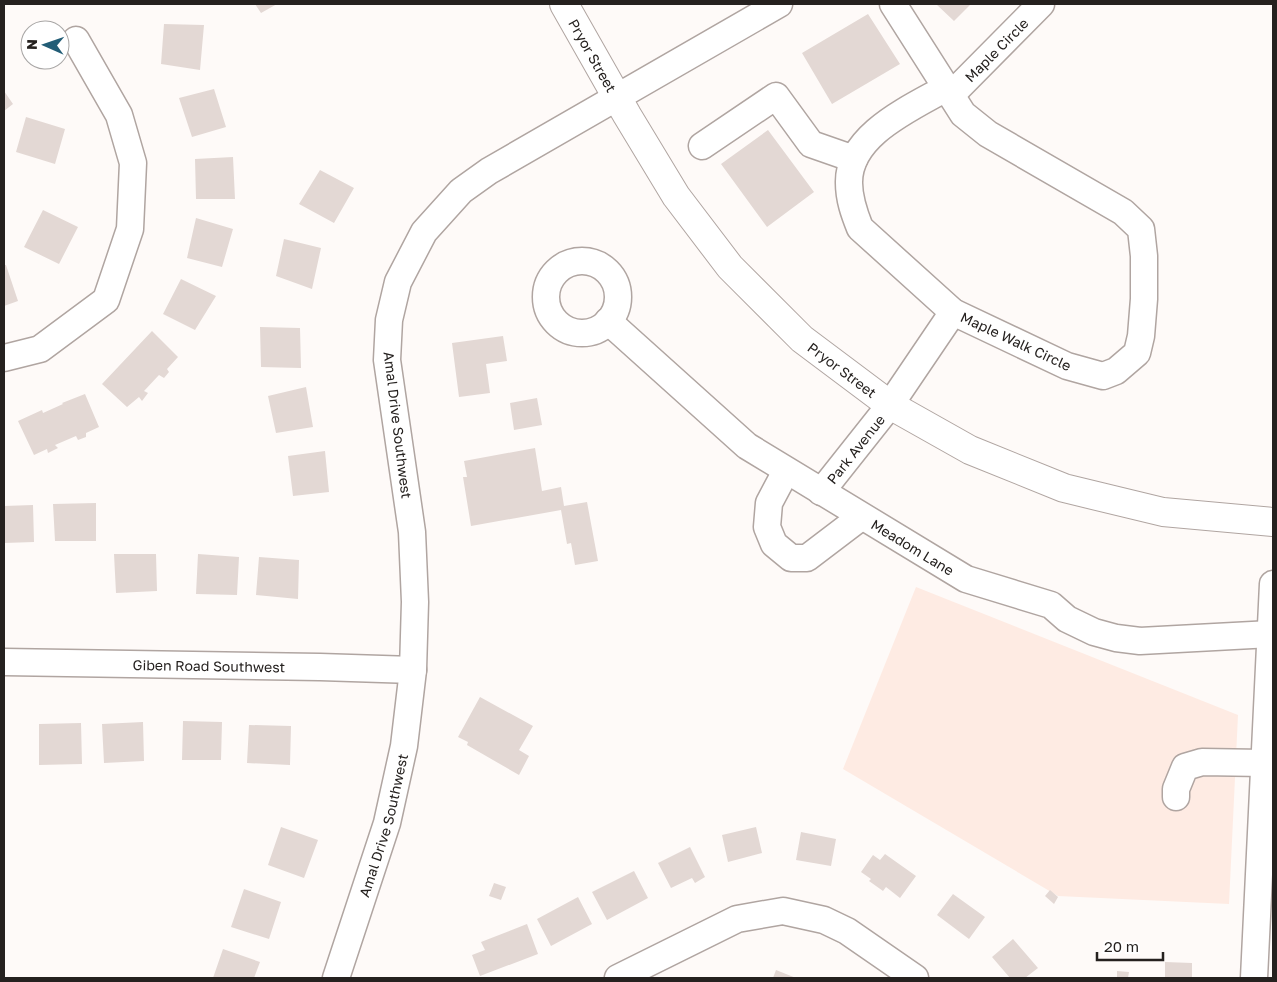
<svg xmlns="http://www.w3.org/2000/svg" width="1277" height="982" font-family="'Golos Text',sans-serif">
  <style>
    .built { fill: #feebe3 }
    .building { fill: #e3d8d4 }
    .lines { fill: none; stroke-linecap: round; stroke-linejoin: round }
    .minor-casing { stroke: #b0a5a1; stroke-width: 29 }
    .major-casing { stroke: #b0a5a1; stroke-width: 30 }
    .minor { stroke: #fff; stroke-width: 26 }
    .major { stroke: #fff; stroke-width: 28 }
    .labels { text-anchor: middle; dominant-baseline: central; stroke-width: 4.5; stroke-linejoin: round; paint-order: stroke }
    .street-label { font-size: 14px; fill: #25211f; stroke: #fff }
  </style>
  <rect width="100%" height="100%" fill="#fefaf8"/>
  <path class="built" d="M 916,587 L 1238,715 L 1229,904 L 1058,896 L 843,769 Z"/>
  <path class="building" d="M 255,4 L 277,4 L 261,13 Z
    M 936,4 L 971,4 L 954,21 Z
    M 868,14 L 900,64 L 832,104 L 802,53 Z
    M 164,24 L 204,25 L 200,70 L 161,64 Z
    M 214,89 L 226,127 L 192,137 L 179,98 Z
    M 4,91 L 13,104 L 4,111 Z
    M 26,117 L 65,129 L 55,164 L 16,152 Z
    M 768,130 L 814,192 L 767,227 L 721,164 Z
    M 233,157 L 235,199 L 196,199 L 195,159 Z
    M 320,170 L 354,188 L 334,223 L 299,204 Z
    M 43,210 L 78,227 L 59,264 L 24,247 Z
    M 196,218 L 233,229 L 222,267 L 187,258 Z
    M 284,239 L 321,248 L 312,289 L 276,276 Z
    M 4,265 L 6,265 L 18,301 L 4,306 Z
    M 181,279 L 216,296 L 195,330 L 163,314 Z
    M 260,327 L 300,328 L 301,368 L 261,367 Z
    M 152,331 L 178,357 L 167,369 L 169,372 L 164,378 L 159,375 L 144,391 L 148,393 L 142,401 L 139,397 L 127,407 L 102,384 Z
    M 503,336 L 507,361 L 486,364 L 490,393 L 459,397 L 452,343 Z
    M 306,387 L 313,427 L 276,433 L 268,396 Z
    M 85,394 L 99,427 L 86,433 L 86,437 L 78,440 L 76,436 L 55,445 L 58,448 L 48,453 L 47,449 L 34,455 L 18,421 L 42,410 L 43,413 L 63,404 L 62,403 Z
    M 537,398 L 542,425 L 514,430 L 510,403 Z
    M 535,448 L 542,491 L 561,487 L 564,506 L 587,502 L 598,561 L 575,565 L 571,543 L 567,544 L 561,510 L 471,526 L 463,477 L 467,477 L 464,461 Z
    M 325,451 L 329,492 L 293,496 L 288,456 Z
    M 96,503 L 96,541 L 55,541 L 53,504 Z
    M 33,505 L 34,542 L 4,543 L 4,506 Z
    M 114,554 L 156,554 L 157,591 L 116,593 Z
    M 198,554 L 239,557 L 237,595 L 196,594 Z
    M 259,557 L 299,560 L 298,599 L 256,595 Z
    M 480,697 L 533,726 L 519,750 L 529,756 L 519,775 L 467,745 L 468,742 L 458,737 Z
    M 183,721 L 222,722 L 221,760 L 182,760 Z
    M 143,722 L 144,761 L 104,763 L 102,724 Z
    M 81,723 L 82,764 L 39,765 L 39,724 Z
    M 249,725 L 291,726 L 290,765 L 247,763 Z
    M 281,827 L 318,840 L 304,878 L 268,865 Z
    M 756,827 L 762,853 L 728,862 L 722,835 Z
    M 801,832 L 836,839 L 831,866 L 796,860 Z
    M 690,847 L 705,877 L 695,883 L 692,878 L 671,888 L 658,863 Z
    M 885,854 L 916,876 L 900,898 L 886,887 L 883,891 L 869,881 L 871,879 L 861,872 L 873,855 L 880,860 Z
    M 634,871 L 648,898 L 607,920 L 592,892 Z
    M 494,883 L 506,887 L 501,900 L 489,896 Z
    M 244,889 L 281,902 L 269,939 L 231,927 Z
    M 1050,890 L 1058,897 L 1054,904 L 1045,896 Z
    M 953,894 L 985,917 L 969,939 L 937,915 Z
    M 578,897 L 592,924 L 551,946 L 537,919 Z
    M 527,924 L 538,954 L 480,976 L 472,955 L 485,950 L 481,942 Z
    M 1013,939 L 1038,968 L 1025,978 L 1010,978 L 992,957 Z
    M 223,949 L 260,962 L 254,978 L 213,978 Z
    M 1165,962 L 1192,963 L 1192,978 L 1165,978 Z
    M 776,970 L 796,978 L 773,978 Z
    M 1117,971 L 1129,972 L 1128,978 L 1117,978 Z"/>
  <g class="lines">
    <defs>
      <g id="minor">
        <path d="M 893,4 L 963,114 L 988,134 L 1123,212 L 1141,229 L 1144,256 L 1144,299 L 1141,336 L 1137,353 L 1116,371 L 1103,376 L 1067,366 L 953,312 L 860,228 C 854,213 849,199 849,183 C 848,135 911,108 946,88"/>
        <path id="s1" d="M 951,95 L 1041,4"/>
        <path d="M 702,146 L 776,96 L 811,144 L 854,159"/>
        <circle cx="582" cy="297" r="36"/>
        <path id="s2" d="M 608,321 L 747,446 L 966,579 L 1051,605 L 1067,619 L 1094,632 L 1116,638 L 1140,641 L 1271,634"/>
        <path d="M 4,358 L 40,349 L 106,300 L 130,229 L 133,163 L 119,115 L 76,40"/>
        <path d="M 786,471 L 769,503 L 767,527 L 774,544 L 791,558 L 807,558 L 861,517"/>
        <path id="s3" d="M 821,492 L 890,405 L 953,312"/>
        <path id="s4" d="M 4,662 L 320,667 L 413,670"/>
        <path d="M 1176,797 L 1176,789 L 1185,767 L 1202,762 L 1264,763"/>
        <path id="s5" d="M 336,978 L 387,823 L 404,746 L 413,670 L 415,602 L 412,532 L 387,360 L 389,320 L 398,282 L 424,232 L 461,191 L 489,171 L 779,4"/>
        <path d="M 618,978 L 737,919 L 783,911 L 824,920 L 847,931 L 915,978"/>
        <path d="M 1254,978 L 1273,584"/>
      </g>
      <g id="major">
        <path id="s6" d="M 564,4 L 627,115 L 676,196 L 730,267 L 802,339 L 890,405 L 970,450 L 1064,488 L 1163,512 L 1273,522"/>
      </g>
    </defs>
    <use href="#minor" class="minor-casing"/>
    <use href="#major" class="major-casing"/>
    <use href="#minor" class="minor"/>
    <use href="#major" class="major"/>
  </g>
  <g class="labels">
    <g class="street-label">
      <text stroke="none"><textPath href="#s1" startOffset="64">Maple Circle</textPath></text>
      <text stroke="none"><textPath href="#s6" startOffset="59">Pryor Street</textPath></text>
      <text transform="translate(1016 341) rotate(25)">Maple Walk Circle</text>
      <text stroke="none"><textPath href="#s6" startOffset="464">Pryor Street</textPath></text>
      <text transform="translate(398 425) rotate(83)">Amal Drive Southwest</text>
      <text stroke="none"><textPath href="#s3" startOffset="55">Park Avenue</textPath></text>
      <text stroke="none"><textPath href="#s2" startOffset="381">Meadom Lane</textPath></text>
      <text stroke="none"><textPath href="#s4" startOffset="205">Giben Road Southwest</textPath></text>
      <text stroke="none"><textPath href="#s5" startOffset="160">Amal Drive Southwest</textPath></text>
    </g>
  </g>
  <rect width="1277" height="982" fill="none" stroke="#25211f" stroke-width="10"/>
  <g transform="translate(45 45) rotate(272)"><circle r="24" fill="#ffffff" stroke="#a8a6a5"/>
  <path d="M0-4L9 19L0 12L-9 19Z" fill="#225d76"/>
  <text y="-8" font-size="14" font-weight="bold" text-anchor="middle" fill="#25211f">N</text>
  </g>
  <path d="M1097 952v8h66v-8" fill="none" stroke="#25211f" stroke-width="2.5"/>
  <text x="1104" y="952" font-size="15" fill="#25211f" stroke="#ffffff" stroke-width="4" paint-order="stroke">20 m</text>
</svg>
